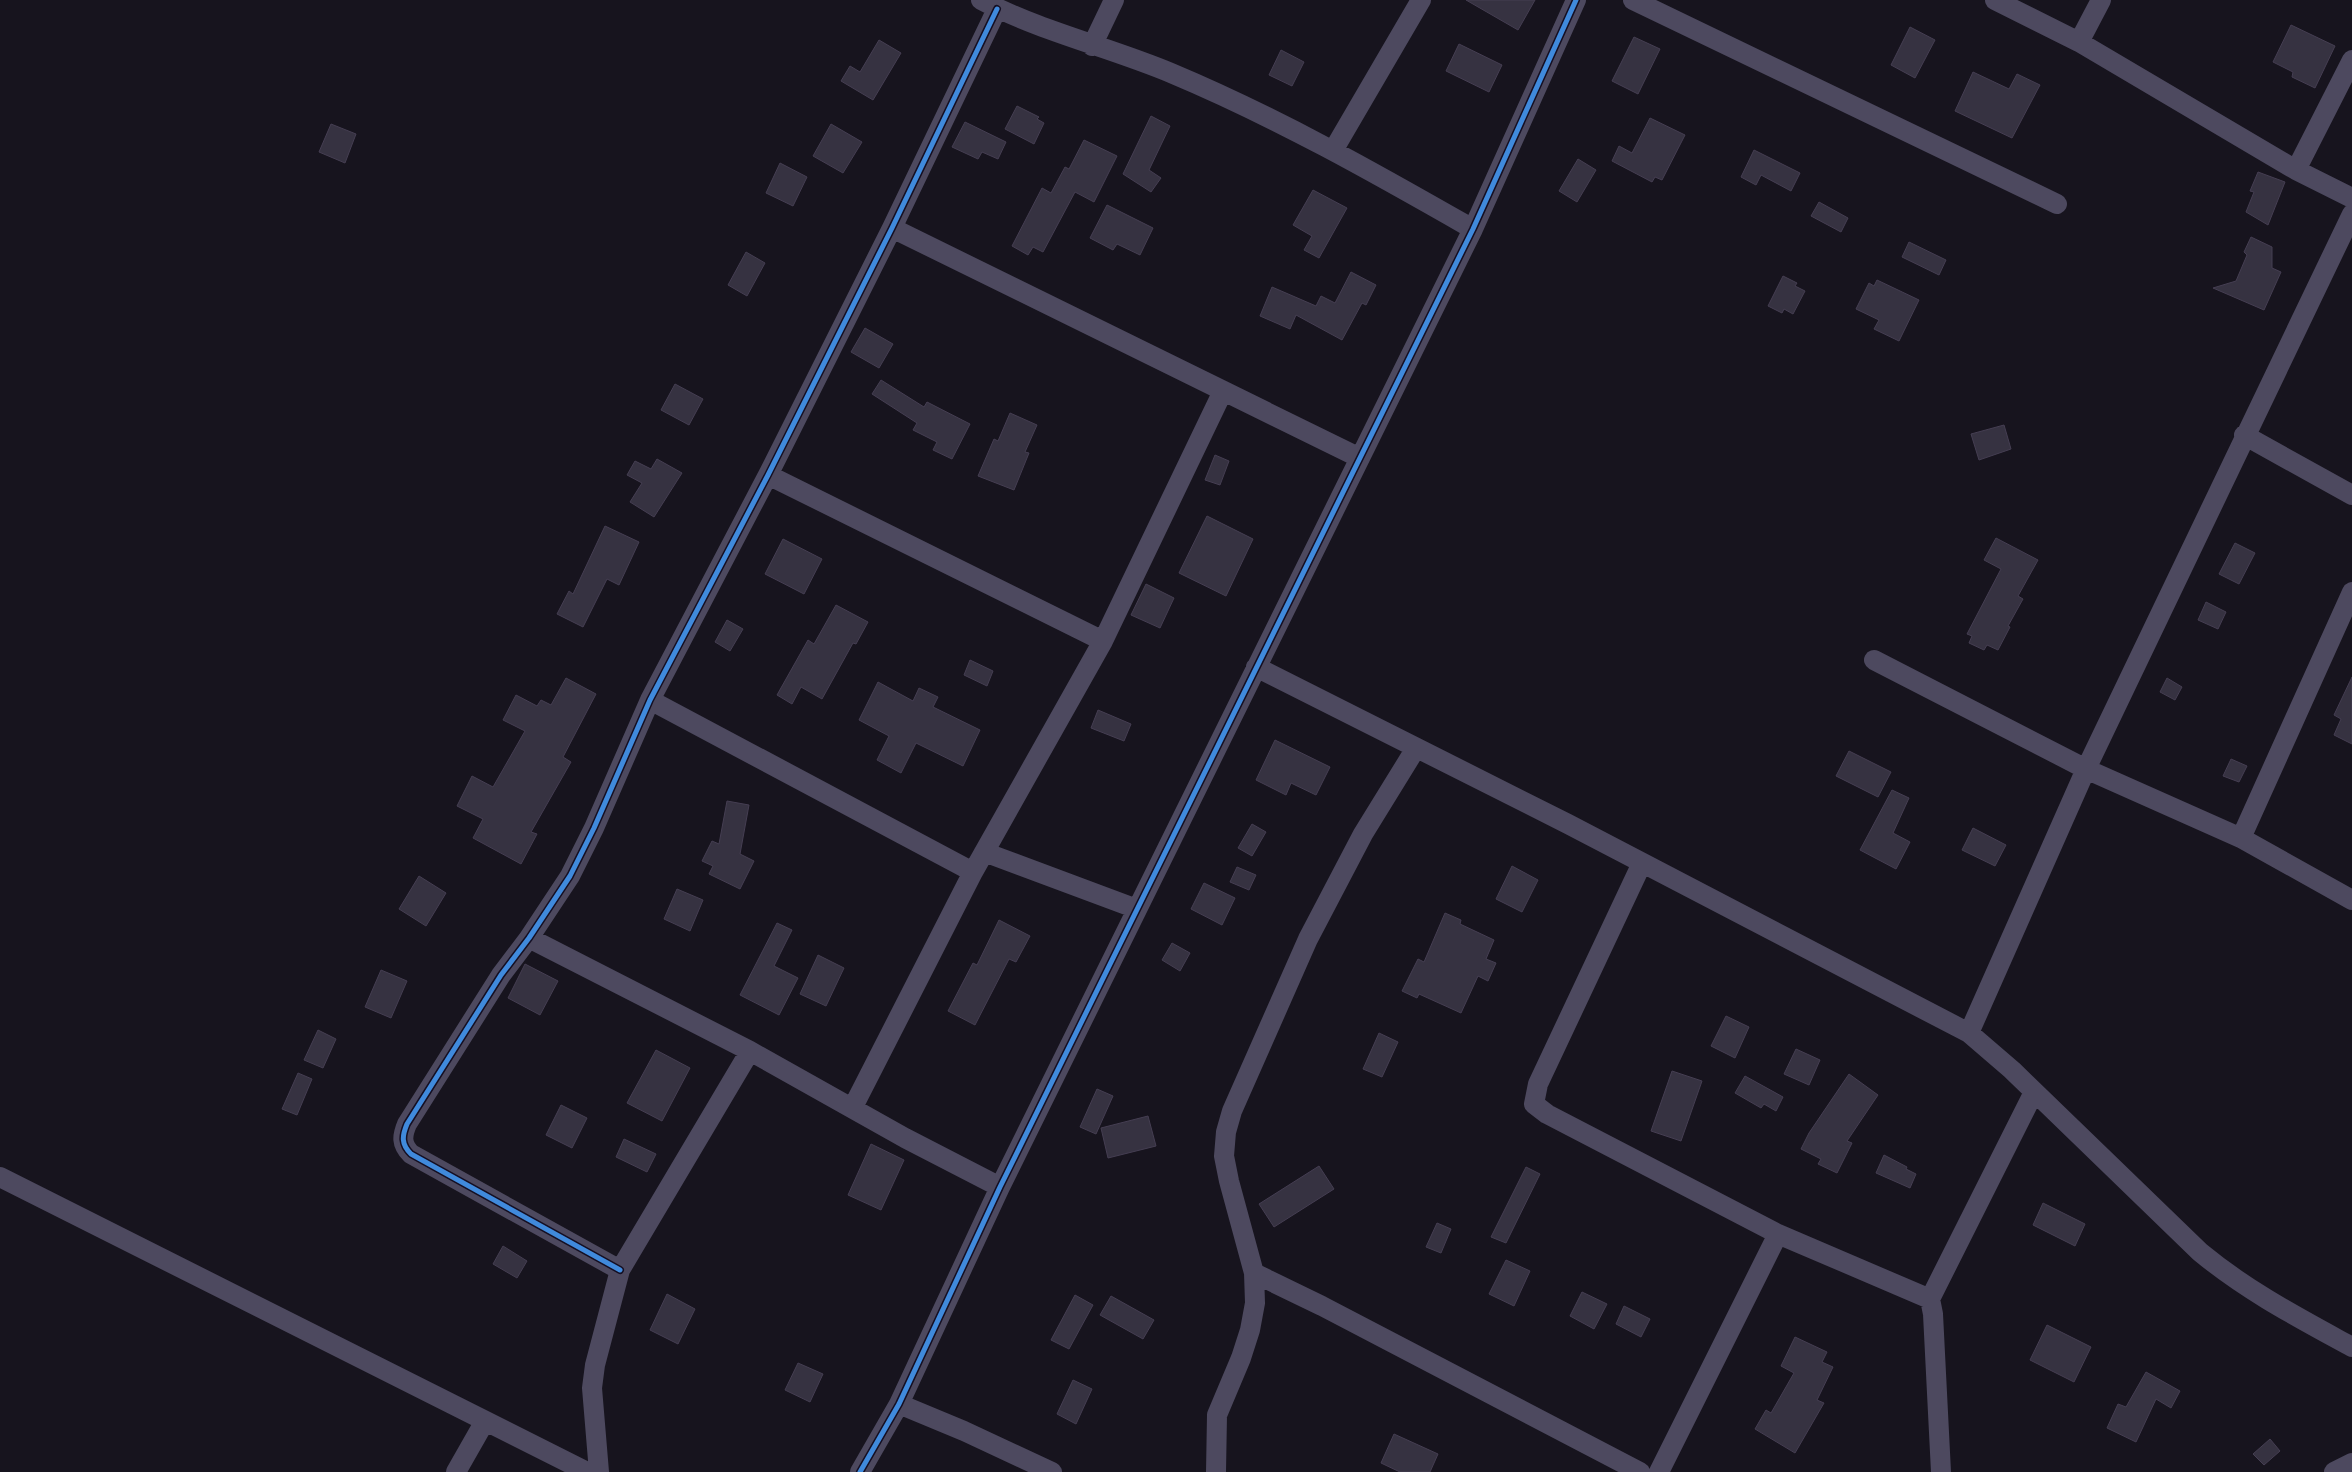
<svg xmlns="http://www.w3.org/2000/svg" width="2352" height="1472" font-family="'Fira Sans',sans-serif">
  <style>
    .building { fill: #363241; stroke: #453e52 }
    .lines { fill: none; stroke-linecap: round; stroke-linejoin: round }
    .minor { stroke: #4d495f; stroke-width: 20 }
    .cycleway-casing { stroke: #150f23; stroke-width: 8 }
    .cycleway { stroke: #408adc; stroke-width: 5 }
  </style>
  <rect width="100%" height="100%" fill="#17141e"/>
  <path class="building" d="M 1466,0 L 1535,0 L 1518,30 Z
    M 2291,25 L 2335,46 L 2315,88 L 2292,77 L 2293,72 L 2273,62 Z
    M 1910,27 L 1935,40 L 1915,78 L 1891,65 Z
    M 1634,37 L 1660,49 L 1638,94 L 1612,81 Z
    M 879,40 L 901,53 L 873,100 L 841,81 L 850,66 L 860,72 Z
    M 1459,44 L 1502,65 L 1489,92 L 1446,71 Z
    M 1281,50 L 1304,62 L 1292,86 L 1269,75 Z
    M 1973,72 L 2009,89 L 2017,74 L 2040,85 L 2012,138 L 1955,111 Z
    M 1017,106 L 1039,117 L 1037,119 L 1044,123 L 1034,144 L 1005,129 Z
    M 1151,116 L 1170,126 L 1149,170 L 1161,178 L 1151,192 L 1123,174 Z
    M 1650,118 L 1685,135 L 1662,180 L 1655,177 L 1652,182 L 1612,161 L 1619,146 L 1632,153 Z
    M 965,122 L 1006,142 L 998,159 L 982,152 L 978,159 L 952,147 Z
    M 331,124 L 356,134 L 345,163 L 319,152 Z
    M 831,124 L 862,142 L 843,173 L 813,156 Z
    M 1084,140 L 1117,156 L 1094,202 L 1075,192 L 1043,252 L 1033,247 L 1028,255 L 1012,246 L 1042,188 L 1051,193 L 1065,167 L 1069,169 Z
    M 1754,150 L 1800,173 L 1791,191 L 1761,175 L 1756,185 L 1741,177 Z
    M 1578,159 L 1596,170 L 1577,202 L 1559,191 Z
    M 780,163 L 807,177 L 793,206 L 766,193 Z
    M 2258,172 L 2285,182 L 2268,225 L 2246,212 L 2254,192 L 2250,191 Z
    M 1313,190 L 1347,208 L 1319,258 L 1304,250 L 1312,236 L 1293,225 Z
    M 1819,202 L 1848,218 L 1841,232 L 1811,216 Z
    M 1107,205 L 1153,228 L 1140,255 L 1117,244 L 1113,250 L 1090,238 Z
    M 2251,237 L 2272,247 L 2272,268 L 2281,272 L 2264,310 L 2213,288 L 2236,281 L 2247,255 L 2244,252 Z
    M 1909,242 L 1946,260 L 1939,275 L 1902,257 Z
    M 746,252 L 765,263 L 747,296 L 728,285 Z
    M 1351,272 L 1376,285 L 1366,305 L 1362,303 L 1342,340 L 1296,315 L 1290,329 L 1260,316 L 1272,287 L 1316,306 L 1321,296 L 1335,303 Z
    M 1783,276 L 1797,283 L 1795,286 L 1805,291 L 1793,314 L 1784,309 L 1782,313 L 1768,306 Z
    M 1877,280 L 1919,300 L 1899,341 L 1874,329 L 1879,320 L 1856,309 L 1869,283 L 1874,286 Z
    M 865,328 L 893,344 L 879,368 L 851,352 Z
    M 881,380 L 924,407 L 927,402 L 970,424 L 952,459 L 933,450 L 937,442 L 913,430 L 917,423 L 872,394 Z
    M 675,384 L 703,399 L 689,425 L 661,410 Z
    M 1010,413 L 1037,425 L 1025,452 L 1029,453 L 1014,490 L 978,476 L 994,439 L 998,441 Z
    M 2004,425 L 2011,449 L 1979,460 L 1971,434 Z
    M 1215,455 L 1229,461 L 1220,485 L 1205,480 Z
    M 657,459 L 682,473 L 654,517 L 630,502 L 642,483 L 627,475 L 635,461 L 651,469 Z
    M 1207,516 L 1253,539 L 1226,596 L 1179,573 Z
    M 605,526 L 639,542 L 619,585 L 607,579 L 583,627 L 557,614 L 569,591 L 573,594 Z
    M 1996,538 L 2038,560 L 2018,596 L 2023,599 L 2008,626 L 2010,627 L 1998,650 L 1987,645 L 1984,650 L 1969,643 L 1972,636 L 1967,634 L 2001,569 L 1984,560 Z
    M 783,539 L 822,559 L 804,594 L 765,574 Z
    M 2235,543 L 2255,553 L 2239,584 L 2219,574 Z
    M 1146,584 L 1174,598 L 1160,628 L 1131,615 Z
    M 2206,602 L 2226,612 L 2218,629 L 2198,620 Z
    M 836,605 L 868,622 L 856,644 L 853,643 L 822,699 L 801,687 L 792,704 L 777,695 L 808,640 L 814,644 Z
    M 727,620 L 743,629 L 730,651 L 715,642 Z
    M 970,660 L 993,671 L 987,686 L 964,675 Z
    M 2352,677 L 2352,744 L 2334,735 L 2341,719 L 2334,715 Z
    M 566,678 L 596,694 L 563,757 L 571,762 L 531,832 L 537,834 L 521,864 L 473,838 L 483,819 L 457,806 L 472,776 L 493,787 L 525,731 L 503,720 L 516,695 L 537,706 L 541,700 L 551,705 Z
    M 2167,678 L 2182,687 L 2175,700 L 2160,692 Z
    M 878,682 L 913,701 L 919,688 L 938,697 L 933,707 L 980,730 L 963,766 L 916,743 L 901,773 L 877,760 L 889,736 L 859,720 Z
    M 1098,710 L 1131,724 L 1124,741 L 1091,728 Z
    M 1275,740 L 1330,767 L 1316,795 L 1291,783 L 1286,795 L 1256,780 Z
    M 1849,751 L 1891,772 L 1878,797 L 1836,776 Z
    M 2231,759 L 2247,766 L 2239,782 L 2223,776 Z
    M 1892,790 L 1909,798 L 1893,833 L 1910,842 L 1896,869 L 1860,850 Z
    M 727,801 L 749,805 L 740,854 L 754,861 L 740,889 L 709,874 L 713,866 L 702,861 L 712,841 L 719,844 Z
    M 1252,824 L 1266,832 L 1252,856 L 1238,848 Z
    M 1973,828 L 2006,845 L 1995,866 L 1962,850 Z
    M 1512,866 L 1538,880 L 1522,912 L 1496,899 Z
    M 1237,867 L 1256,875 L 1249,890 L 1230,882 Z
    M 419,876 L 446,893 L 426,926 L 399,909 Z
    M 1204,883 L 1235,898 L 1222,925 L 1191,909 Z
    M 677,889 L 703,900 L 690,931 L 664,919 Z
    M 1445,913 L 1461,920 L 1460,924 L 1494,940 L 1486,959 L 1496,963 L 1488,981 L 1478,976 L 1461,1013 L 1419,994 L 1417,998 L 1402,991 L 1418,959 L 1424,962 Z
    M 999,920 L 1030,936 L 1016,962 L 1009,959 L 975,1025 L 948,1011 L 973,963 L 977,965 Z
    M 777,923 L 792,930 L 774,966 L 798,978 L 779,1015 L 740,995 Z
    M 1172,943 L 1190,953 L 1180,971 L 1162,960 Z
    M 818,955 L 844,968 L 826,1006 L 800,994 Z
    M 525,964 L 558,981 L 540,1015 L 508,998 Z
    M 381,970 L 407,981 L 391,1018 L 365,1007 Z
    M 1726,1016 L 1749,1027 L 1735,1058 L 1711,1046 Z
    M 318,1030 L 336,1039 L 323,1068 L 304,1060 Z
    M 1379,1033 L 1398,1042 L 1382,1077 L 1363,1069 Z
    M 1796,1049 L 1820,1060 L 1809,1085 L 1784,1074 Z
    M 656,1050 L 690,1068 L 662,1121 L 627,1103 Z
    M 1672,1071 L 1702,1081 L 1681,1141 L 1651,1131 Z
    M 298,1073 L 312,1079 L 297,1115 L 282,1109 Z
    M 1849,1074 L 1878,1095 L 1847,1141 L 1852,1143 L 1837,1173 L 1818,1164 L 1821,1159 L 1801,1149 L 1809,1133 Z
    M 1745,1076 L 1783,1097 L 1776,1111 L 1764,1104 L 1761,1108 L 1735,1093 Z
    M 1097,1089 L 1113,1096 L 1096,1134 L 1080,1127 Z
    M 561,1105 L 587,1118 L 572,1148 L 546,1135 Z
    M 1148,1116 L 1156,1146 L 1108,1158 L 1101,1128 Z
    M 624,1139 L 656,1154 L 647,1172 L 616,1157 Z
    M 871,1144 L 904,1160 L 881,1210 L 848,1195 Z
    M 1884,1155 L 1907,1167 L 1906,1169 L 1916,1174 L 1910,1188 L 1876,1173 Z
    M 1319,1166 L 1334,1189 L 1274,1227 L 1259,1204 Z
    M 1526,1167 L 1540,1174 L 1506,1243 L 1491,1237 Z
    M 2043,1203 L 2085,1224 L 2075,1246 L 2033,1225 Z
    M 1437,1223 L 1451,1229 L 1441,1253 L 1426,1247 Z
    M 503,1246 L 527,1261 L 517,1278 L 493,1264 Z
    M 1506,1260 L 1530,1271 L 1514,1306 L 1489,1294 Z
    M 1582,1292 L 1607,1304 L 1594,1329 L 1570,1316 Z
    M 667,1294 L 695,1309 L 678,1344 L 650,1330 Z
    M 1075,1295 L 1093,1305 L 1069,1349 L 1051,1340 Z
    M 1111,1296 L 1154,1320 L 1143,1339 L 1100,1315 Z
    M 1624,1306 L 1650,1319 L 1641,1337 L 1616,1324 Z
    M 2047,1325 L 2091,1347 L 2074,1382 L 2030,1360 Z
    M 1795,1337 L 1827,1352 L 1822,1362 L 1833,1367 L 1817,1400 L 1824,1403 L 1795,1453 L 1755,1429 L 1766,1410 L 1771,1413 L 1794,1373 L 1781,1366 Z
    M 798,1363 L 823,1374 L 810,1402 L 785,1390 Z
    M 2146,1372 L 2180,1391 L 2171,1408 L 2156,1399 L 2136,1442 L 2107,1428 L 2118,1404 L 2126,1407 Z
    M 1073,1380 L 1092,1389 L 1076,1424 L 1057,1414 Z
    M 1394,1434 L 1438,1454 L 1430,1472 L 1400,1472 L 1381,1463 Z
    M 2270,1439 L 2280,1451 L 2264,1465 L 2253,1454 Z"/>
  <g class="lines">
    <path class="minor" d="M 981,0 C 1042,32 1109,47 1171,73 C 1276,117 1375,173 1473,229
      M 1633,0 L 2057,204
      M 1995,0 L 2079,42 L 2296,170 L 2352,198
      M 2079,42 L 2101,0
      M 1092,46 L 1114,0
      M 1334,149 L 1421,0
      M 2296,170 L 2352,60
      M 892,228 L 1360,458
      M 2244,435 L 2352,495
      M 768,475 L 1103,641
      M 1874,660 L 2086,769 L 2352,214
      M 1256,667 L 1568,824 L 1969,1033 L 2012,1070 L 2200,1252 C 2247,1291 2299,1318 2352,1347
      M 650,700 L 973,872
      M 2241,838 L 2352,592
      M 984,852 L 1137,909
      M 1642,863 L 1538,1084 L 1534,1104 L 1547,1114 L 1778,1234 L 1930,1299
      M 529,938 L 750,1051 L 905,1138 L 1000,1187
      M 1969,1033 L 2086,769 L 2241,838 L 2352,900
      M 853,1107 L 973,872 L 1103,641 L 1223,391
      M 0,1177 L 587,1472
      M 620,1270 L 411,1154 C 401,1144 402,1136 407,1124 L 501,975 L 529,938 L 570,876 L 594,828 L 650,700 L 768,475 L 892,228 L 997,9
      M 1254,1273 L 1322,1306 L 1640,1472
      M 899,1404 L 964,1431 L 1052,1472
      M 456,1472 L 485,1421
      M 599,1472 L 592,1388 L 595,1365 L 620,1270 L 750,1051
      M 860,1472 L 899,1404 L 1000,1187 L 1473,229 L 1576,0
      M 1216,1472 L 1217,1415 L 1241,1358 L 1250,1330 L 1255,1303 L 1254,1273 L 1229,1181 L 1224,1156 L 1226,1132 L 1232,1111 L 1308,939 L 1363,834 L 1416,748
      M 1659,1472 L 1778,1234
      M 1941,1472 L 1933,1314 L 1930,1299 L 2034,1092
      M 2334,1472 L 2352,1463"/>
    <defs>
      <path id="cycleway" d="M 620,1270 L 411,1154 C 401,1144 402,1136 407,1124 L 501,975 L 529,938 L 570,876 L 594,828 L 650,700 L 768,475 L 892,228 L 997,9
        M 860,1472 L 899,1404 L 1000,1187 L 1473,229 L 1576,0"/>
    </defs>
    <use href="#cycleway" class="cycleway-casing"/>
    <use href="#cycleway" class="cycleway"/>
  </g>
</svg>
